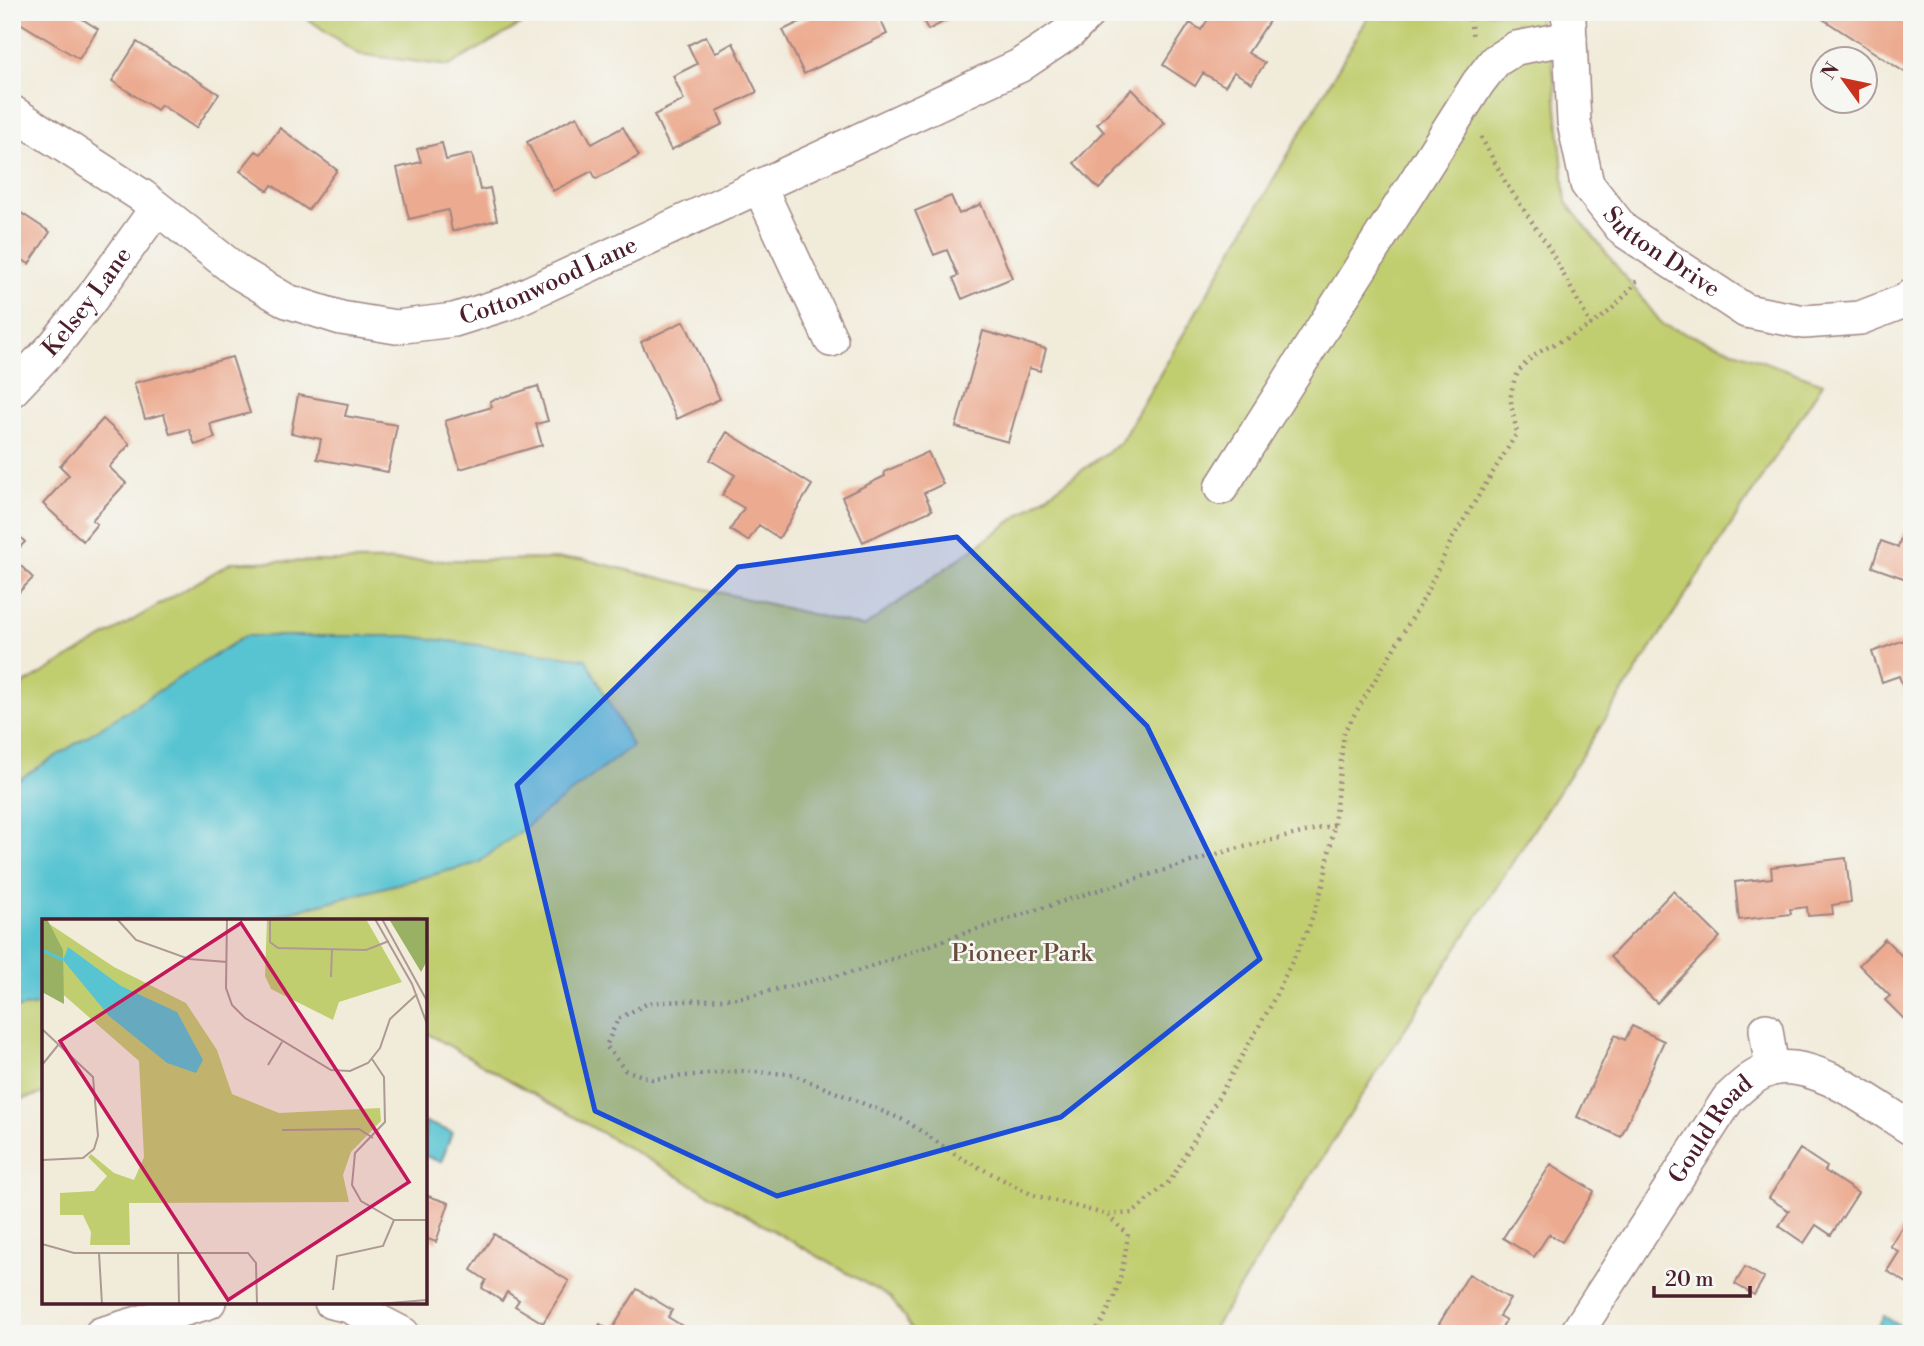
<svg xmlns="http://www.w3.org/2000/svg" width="1924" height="1346" font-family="'Libre Bodoni',serif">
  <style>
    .green { fill: #c1ce70; stroke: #86764e; stroke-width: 2 }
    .water { fill: #58c4d2; stroke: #51727e; stroke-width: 2 }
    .building { fill: #ecab91 }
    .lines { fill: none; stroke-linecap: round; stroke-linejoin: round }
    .minor-casing { stroke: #9e8582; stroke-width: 36 }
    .path { stroke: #9e8582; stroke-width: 4.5; stroke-dasharray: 2 5; stroke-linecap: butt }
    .minor { stroke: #fff; stroke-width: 33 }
    .marked { fill: #1d4ed8; fill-opacity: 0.2; stroke: #1d4ed8; stroke-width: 5; stroke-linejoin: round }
    .labels { text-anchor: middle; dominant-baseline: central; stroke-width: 5; stroke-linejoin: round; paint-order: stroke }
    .street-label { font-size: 24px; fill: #4a1f2b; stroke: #f6f6f2 }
    .park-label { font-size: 24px; fill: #684b3c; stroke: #f6f6f2 }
    .inset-river { fill: none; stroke: #58c4d2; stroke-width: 3.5 }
    .inset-road { fill: none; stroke: #ae9994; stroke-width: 2 }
    .view { fill: #c2185b; fill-opacity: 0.15; stroke: #c2185b; stroke-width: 3.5 }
    .inset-edge { fill: none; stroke: #4a1f2b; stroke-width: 3.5 }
  </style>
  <rect width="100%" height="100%" fill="#f6f6f2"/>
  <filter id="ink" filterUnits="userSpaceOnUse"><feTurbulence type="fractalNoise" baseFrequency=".0143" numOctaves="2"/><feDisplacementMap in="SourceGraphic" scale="14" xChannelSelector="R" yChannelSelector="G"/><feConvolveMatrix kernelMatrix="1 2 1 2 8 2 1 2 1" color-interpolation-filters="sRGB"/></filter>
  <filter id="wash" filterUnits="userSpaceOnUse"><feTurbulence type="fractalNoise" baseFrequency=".00686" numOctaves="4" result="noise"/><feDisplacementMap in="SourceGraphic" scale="28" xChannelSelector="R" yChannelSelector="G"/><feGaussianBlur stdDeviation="1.57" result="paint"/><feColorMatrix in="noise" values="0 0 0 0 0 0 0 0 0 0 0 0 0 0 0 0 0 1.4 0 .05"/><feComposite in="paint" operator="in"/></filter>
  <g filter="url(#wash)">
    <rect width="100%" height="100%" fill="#f1ebda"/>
    <path class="green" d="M 298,12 L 542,12 L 449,66 L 358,54 Z
      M 1371,12 L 1536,12 L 1552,57 L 1566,202 L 1663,325 L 1823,383 L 1415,1013 L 1210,1334 L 915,1334 L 891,1298 L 425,1032 L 425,921 L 44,921 L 44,1093 L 12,1102 L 12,691 L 232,562 L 582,559 L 864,627 L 1120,443 Z"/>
    <path class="water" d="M 245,636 L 409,636 L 586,659 L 632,746 L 478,863 L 255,921 L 44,921 L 44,1004 L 12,1009 L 12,784 Z
      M 425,1122 L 452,1132 L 441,1162 L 425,1156 Z
      M 1884,1316 L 1912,1334 L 1873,1334 Z"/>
    <g id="blocks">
      <path class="building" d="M 12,12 L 78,12 L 76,15 L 98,29 L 79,59 L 12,18 Z
        M 821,12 L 877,12 L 887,34 L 804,74 L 783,30 Z
        M 919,12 L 963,12 L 928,30 Z
        M 1213,12 L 1262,12 L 1271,18 L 1248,53 L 1265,63 L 1252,83 L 1234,72 L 1225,86 L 1203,73 L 1195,86 L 1163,65 L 1190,23 L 1201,30 Z
        M 1812,12 L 1912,12 L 1912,77 Z
        M 706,36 L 715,53 L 733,43 L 757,92 L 717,111 L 723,124 L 671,150 L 654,115 L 684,100 L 673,76 L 697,64 L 688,45 Z
        M 137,42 L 219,94 L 196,128 L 161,105 L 157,110 L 112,81 Z
        M 1132,89 L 1165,123 L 1099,189 L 1074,163 L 1104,132 L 1097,124 Z
        M 577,116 L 592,144 L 623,127 L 639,156 L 596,179 L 592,171 L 553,191 L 527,142 Z
        M 280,128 L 337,170 L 308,210 L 272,185 L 268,191 L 240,171 L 256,151 L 261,154 Z
        M 442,143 L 446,160 L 472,154 L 480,190 L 490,188 L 497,220 L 452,231 L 448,210 L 409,219 L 397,168 L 421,162 L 417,149 Z
        M 951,196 L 959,214 L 981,204 L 1012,278 L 962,299 L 953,278 L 958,276 L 947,250 L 934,255 L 915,211 Z
        M 12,207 L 50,232 L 29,264 L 18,257 L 12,266 Z
        M 684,321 L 720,399 L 677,419 L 641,342 Z
        M 983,331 L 1046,349 L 1040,371 L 1029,368 L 1008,442 L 956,427 Z
        M 232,357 L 250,413 L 210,424 L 215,438 L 195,445 L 189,429 L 170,434 L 164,414 L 145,419 L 134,383 Z
        M 538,386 L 548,421 L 536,424 L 542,445 L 460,469 L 445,421 L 492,407 L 490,401 Z
        M 298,395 L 348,404 L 345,416 L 397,425 L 388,472 L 317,459 L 321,439 L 291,433 Z
        M 103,419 L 130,444 L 109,467 L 126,483 L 92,520 L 97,524 L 83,541 L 43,504 L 69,475 L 60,466 Z
        M 727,432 L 812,485 L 779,538 L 759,525 L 748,541 L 730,530 L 744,508 L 722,495 L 735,475 L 710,460 Z
        M 928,452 L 943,484 L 924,493 L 932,510 L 863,542 L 842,497 L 885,476 L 884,472 Z
        M 1911,452 L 1912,452 L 1912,472 L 1905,470 Z
        M 1911,526 L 1912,581 L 1872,567 L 1881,541 L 1898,547 L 1903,531 L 1909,533 Z
        M 12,528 L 25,542 L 12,555 Z
        M 12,557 L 33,578 L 12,599 Z
        M 1912,637 L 1912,693 L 1906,695 L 1899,676 L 1882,682 L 1872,652 Z
        M 1846,858 L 1851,902 L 1832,905 L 1833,914 L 1808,916 L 1807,907 L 1790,909 L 1791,914 L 1739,920 L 1735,882 L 1772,878 L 1771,867 Z
        M 1673,891 L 1720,937 L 1657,1003 L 1610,957 Z
        M 1885,939 L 1912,966 L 1912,1027 L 1885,1000 L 1890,996 L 1859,965 Z
        M 1632,1026 L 1664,1041 L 1621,1137 L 1577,1117 L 1615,1035 L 1625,1040 Z
        M 1800,1149 L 1827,1167 L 1825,1171 L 1858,1193 L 1831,1235 L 1816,1225 L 1804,1243 L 1779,1226 L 1789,1211 L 1769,1198 Z
        M 1551,1164 L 1594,1191 L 1562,1242 L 1549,1234 L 1534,1257 L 1503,1238 Z
        M 425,1195 L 449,1203 L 436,1242 L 425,1238 Z
        M 1908,1217 L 1912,1220 L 1912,1286 L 1887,1271 L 1899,1252 L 1890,1246 Z
        M 494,1234 L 569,1281 L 543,1323 L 515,1306 L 519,1300 L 507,1292 L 502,1301 L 482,1288 L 486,1280 L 471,1270 Z
        M 1745,1267 L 1764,1278 L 1754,1295 L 1735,1284 Z
        M 1469,1274 L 1510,1299 L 1499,1316 L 1506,1320 L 1498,1334 L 1433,1334 Z
        M 637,1289 L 672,1310 L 668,1317 L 695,1334 L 594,1334 L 600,1324 L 611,1331 Z"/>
    </g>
  </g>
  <g filter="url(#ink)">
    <use href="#blocks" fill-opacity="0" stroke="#9e8582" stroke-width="2"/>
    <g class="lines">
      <defs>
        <g id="minor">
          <path id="s1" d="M 1567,12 L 1569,20 L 1574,122 L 1587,184 L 1623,230 L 1746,311 L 1804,322 L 1860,318 L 1907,300 L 1912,295"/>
          <path id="s2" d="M 12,112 L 142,196 L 238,272 L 287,301 L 341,318 L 396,327 L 454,320 L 508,303 L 1019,66 L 1071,31 L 1089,12"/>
          <path d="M 759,186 L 831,340"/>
          <path id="s3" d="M 12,390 L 54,346 L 92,298 L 156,209"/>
          <path d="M 1221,488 L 1478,83 L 1495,61 L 1516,48 L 1570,38"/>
          <path d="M 1766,1030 L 1772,1069"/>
          <path d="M 331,1302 L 349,1306 L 403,1334"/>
          <path d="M 101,1334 L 209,1302"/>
          <path id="s4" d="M 1576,1334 L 1728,1099 C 1741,1087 1754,1074 1772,1069 C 1816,1058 1876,1107 1912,1129"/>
        </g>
      </defs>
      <use href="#minor" class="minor-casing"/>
      <path class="path" d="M 1469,12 L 1473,39
        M 1481,137 L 1506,183 L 1548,246 L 1591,325
        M 1334,825 L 1227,851 L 1092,892 L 962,934 L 861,970 L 739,998 L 648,1003 L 618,1019 L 606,1046 L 625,1070 L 652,1079 L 740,1071 L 791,1074 L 906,1121 L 959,1157 L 1033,1195 L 1108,1215 L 1133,1213 L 1171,1180 L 1270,1007 L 1309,927 L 1324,882 L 1334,825 L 1344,732 L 1424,598 L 1452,539 L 1517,433 C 1515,421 1510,406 1511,395 C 1516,350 1562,345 1592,324 C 1611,312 1625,297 1638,279
        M 1093,1334 C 1115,1308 1124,1268 1128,1234 L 1108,1216"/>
      <use href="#minor" class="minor"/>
    </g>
  </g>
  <path class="marked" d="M 957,537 L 1147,726 L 1260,959 L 1061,1117 L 777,1196 L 595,1111 L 517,785 L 738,567 Z"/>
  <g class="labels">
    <g class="street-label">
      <text stroke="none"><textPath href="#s1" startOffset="276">Sutton Drive</textPath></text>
      <text stroke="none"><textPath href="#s2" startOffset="607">Cottonwood Lane</textPath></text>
      <text stroke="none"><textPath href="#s3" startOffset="116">Kelsey Lane</textPath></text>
      <text stroke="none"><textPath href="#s4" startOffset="245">Gould Road</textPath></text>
    </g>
    <g class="park-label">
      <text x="1022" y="954">Pioneer Park</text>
    </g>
  </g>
  <g transform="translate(42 919)">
    <rect width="385" height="385" fill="#f1ebda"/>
    <path d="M 0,0 L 72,48 L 144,84 L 175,131 L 190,175 L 237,194 L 338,189 L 339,202 L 309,233 L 301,256 L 307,283 L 87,284 L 88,326 L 48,326 L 49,313 L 41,296 L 18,296 L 18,274 L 52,272 L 65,257 L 46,238 L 49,235 L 72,254 L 92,261 L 102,238 L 97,142 L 0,57 ZM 225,0 L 324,0 L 360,63 L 297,83 L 291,101 L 229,70 L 223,57 Z" fill="#c1ce70"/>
    <path d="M 0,0 L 5,0 L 21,31 L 22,85 L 0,73 ZM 347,0 L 385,0 L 385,42 L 379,53 Z" fill="#98b162"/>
    <path d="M 26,28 L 79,67 L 135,93 L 161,141 L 154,154 L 125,144 L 67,97 L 21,41 Z" fill="#58c4d2"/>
    <path class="inset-river" d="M 0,31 L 21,41"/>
    <path class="inset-road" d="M 75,0 L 94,21 L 147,40 L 185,43M 185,0 L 184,69 L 190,86 L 203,99 L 289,151 L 308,152 L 326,144 L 338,129 L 348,100 L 375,75M 228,0 L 228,23 L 236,29 L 324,31 L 347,22M 333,0 L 370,65 L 385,105M 340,0 L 385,82M 289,58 L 290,30M 0,110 L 51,158 L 56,217 L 52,230 L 41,239 L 0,241M 330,140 L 342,158 L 343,203 L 313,234 L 310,266 L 319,282 L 352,301 L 385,301M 0,146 L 17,125M 226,146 L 240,123M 240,211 L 317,210 L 331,219M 0,325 L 32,334 L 206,334 L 214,344 L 215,385M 136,333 L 137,385M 57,334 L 60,385M 291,371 L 295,337 L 341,327 L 352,301M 336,385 L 385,381"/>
    <path class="view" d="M 199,4 L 367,263 L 186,381 L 18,122 Z"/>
    <rect width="385" height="385" class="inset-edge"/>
  </g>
  <rect width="1924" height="1346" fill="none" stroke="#f6f6f2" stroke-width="42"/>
  <g transform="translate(1844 80) rotate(303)"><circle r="33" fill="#f6f6f2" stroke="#b1a0a2" stroke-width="2"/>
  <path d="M0-5L12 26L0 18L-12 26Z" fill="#c8321e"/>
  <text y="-10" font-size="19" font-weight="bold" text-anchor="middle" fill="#4a1f2b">N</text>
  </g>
  <path d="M1654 1286v10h96v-10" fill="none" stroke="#4a1f2b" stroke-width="3.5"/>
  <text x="1665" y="1286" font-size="21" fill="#4a1f2b" stroke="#f6f6f2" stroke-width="5" paint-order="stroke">20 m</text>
</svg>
